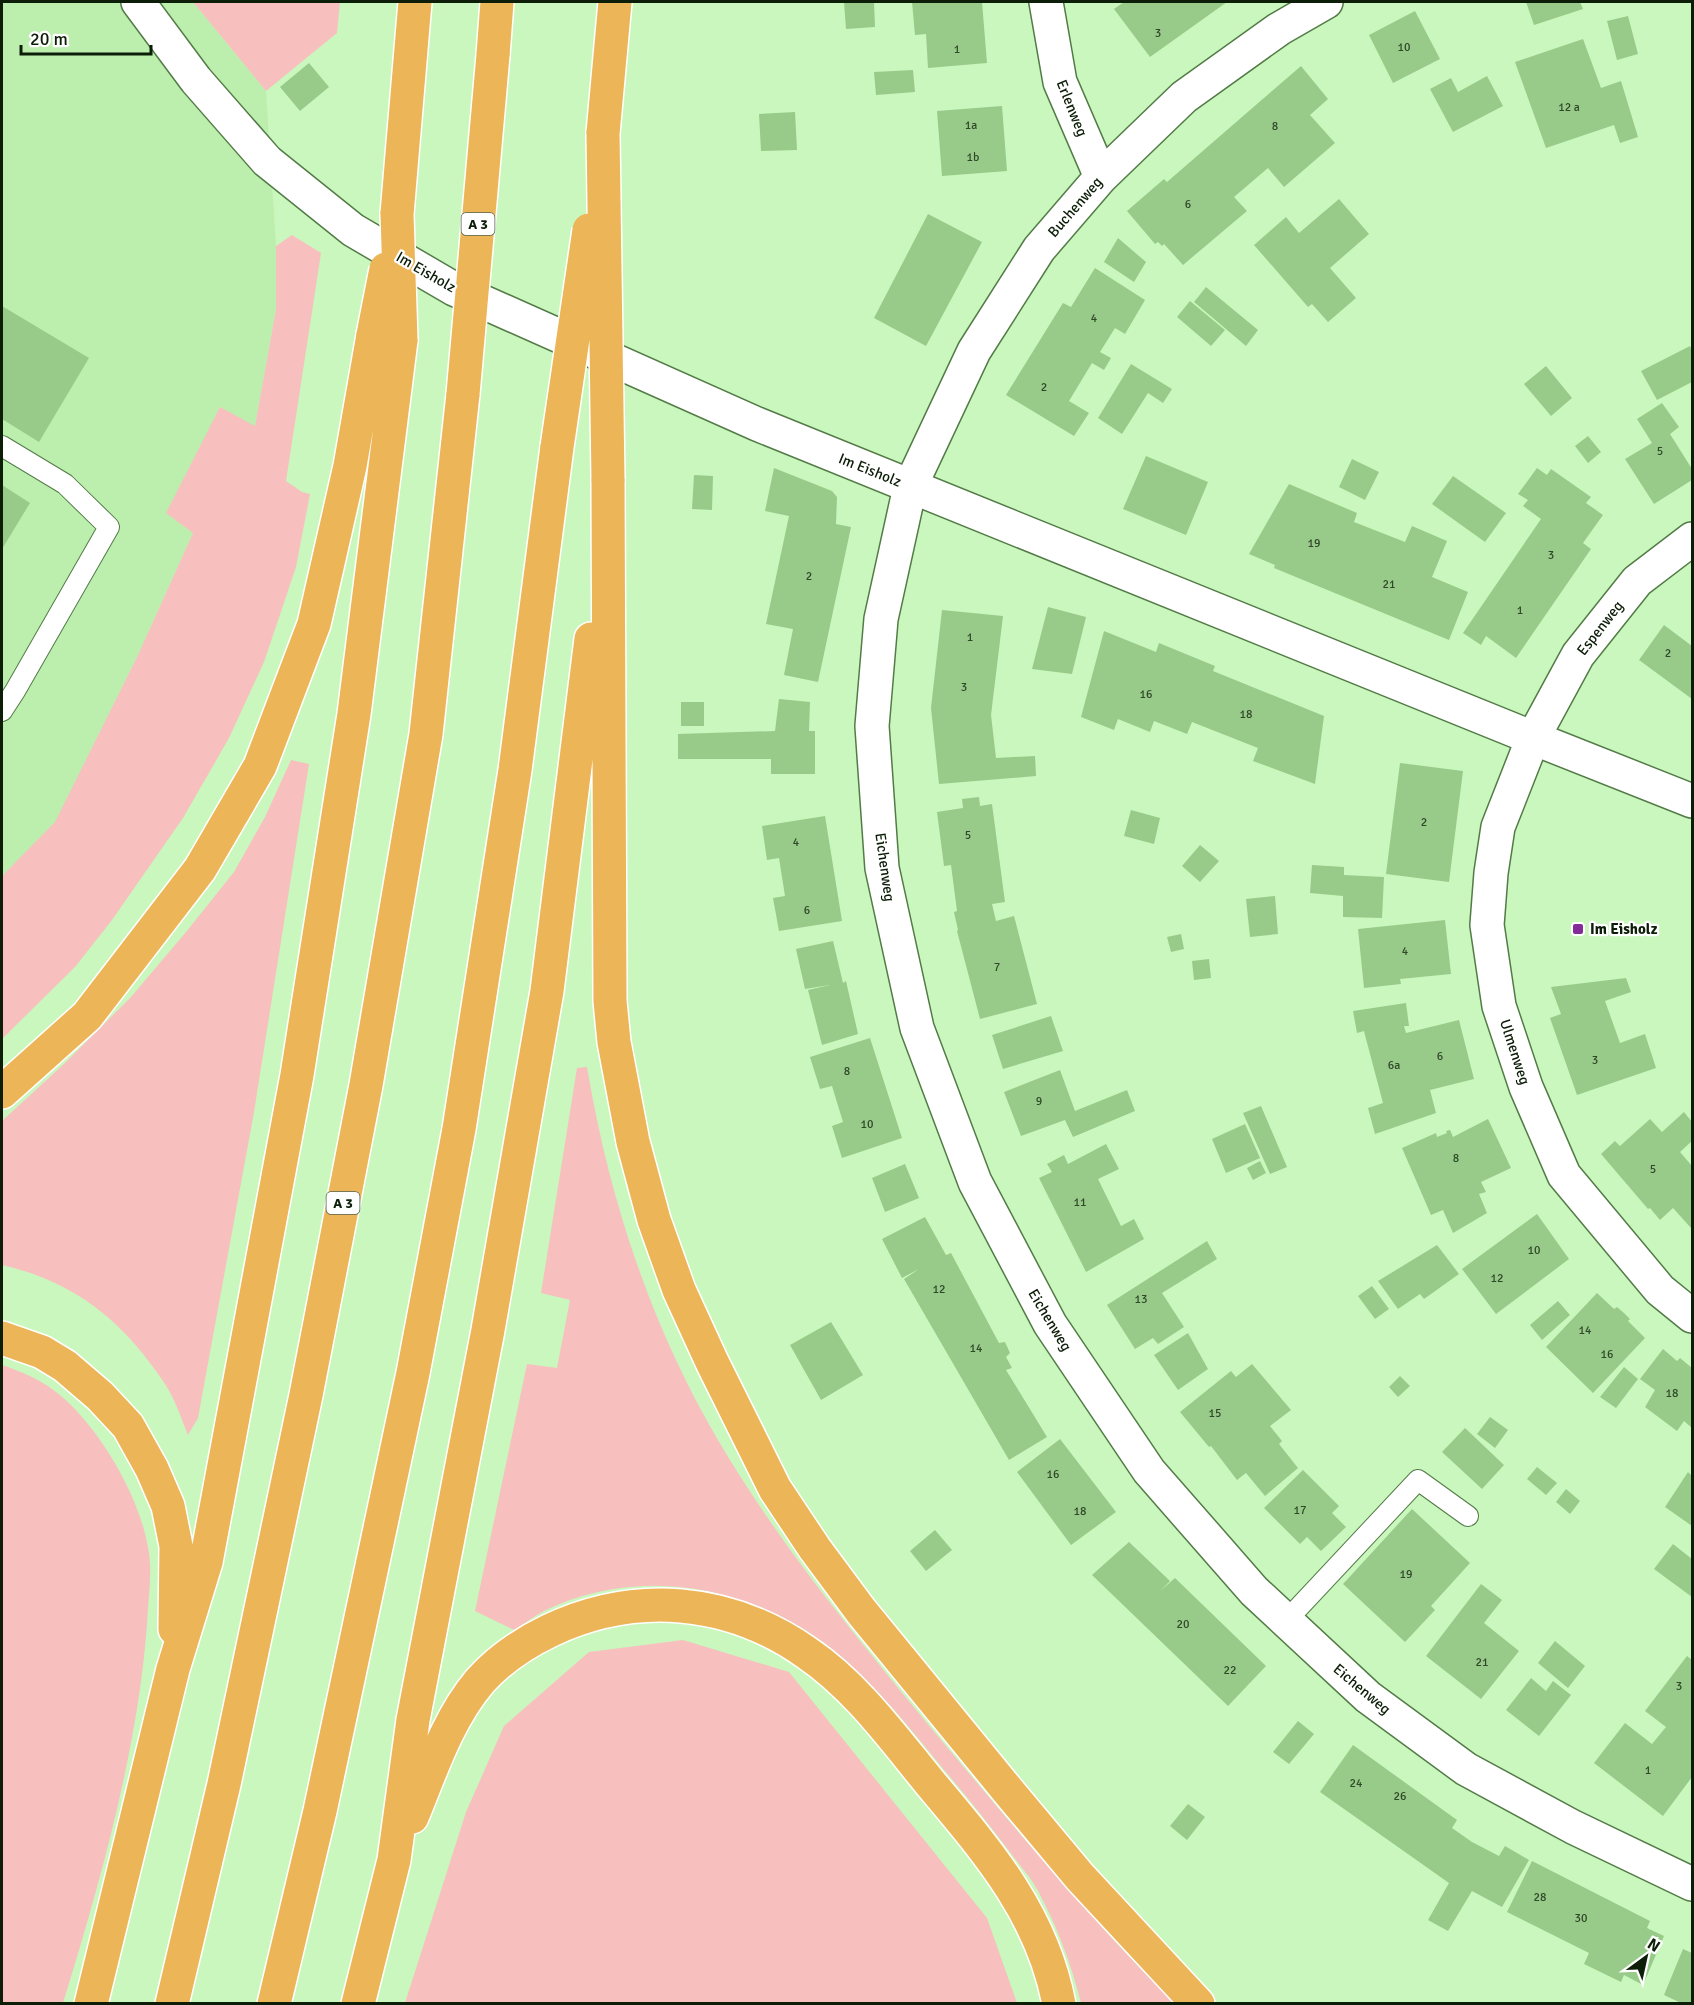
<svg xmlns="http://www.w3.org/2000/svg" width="1694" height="2005" font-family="Signika,sans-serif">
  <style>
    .built { fill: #bceeae }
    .green { fill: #f8bfbf }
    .building { fill: #98cb89 }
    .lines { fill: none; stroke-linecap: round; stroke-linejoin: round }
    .lane-casing { stroke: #537b47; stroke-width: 22 }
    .street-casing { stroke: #537b47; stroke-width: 36 }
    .highway-casing { stroke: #fff; stroke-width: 36 }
    .lane { stroke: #fff; stroke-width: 20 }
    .street { stroke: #fff; stroke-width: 33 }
    .highway { stroke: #ecb558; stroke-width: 33 }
    .highway-bridge-casing { stroke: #fff; stroke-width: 36; stroke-linecap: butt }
    .highway-bridge { stroke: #ecb558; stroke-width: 33 }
    .poi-dot { fill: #832c99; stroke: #fff; stroke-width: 2 }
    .labels { text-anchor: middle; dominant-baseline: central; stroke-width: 4.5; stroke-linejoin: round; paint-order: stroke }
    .number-label { font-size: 12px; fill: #2f4828 }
    .shield { fill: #fff; stroke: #556152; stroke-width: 1.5 }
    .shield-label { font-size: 14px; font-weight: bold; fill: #0c1d08 }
    .street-label { font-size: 15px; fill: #0c1d08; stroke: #fff }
    .poi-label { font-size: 15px; font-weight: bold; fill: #0c1d08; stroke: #fff; text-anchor: start }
  </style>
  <rect width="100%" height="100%" fill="#caf7bd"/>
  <path class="built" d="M 2,2 L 193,2 L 266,91 L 276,246 L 276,309 L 255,427 L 220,407 L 193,533 L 138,655 L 55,823 L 2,876 Z"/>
  <path class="green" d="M 193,2 L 340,2 L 337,33 L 266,91 Z
    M 292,235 L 321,253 L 286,481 L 302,492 L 310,494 L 296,567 L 264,662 L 229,738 L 183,818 L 112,920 L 75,967 L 2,1039 L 2,876 L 55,822 L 138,655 L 193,533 L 166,513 L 220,407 L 255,426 L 276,309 L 276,246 Z
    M 291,760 L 309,764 L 254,1112 L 198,1418 L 188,1435 C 181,1418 175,1399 165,1384 C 124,1322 76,1282 2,1265 L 2,1121 L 66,1062 L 131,997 L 186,932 L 234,872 L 265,817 Z
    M 587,1067 C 604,1168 632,1265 675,1358 C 741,1501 847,1626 946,1746 C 1020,1834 1093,1923 1175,2003 L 1081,2003 C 1071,1963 1057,1926 1037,1889 C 1031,1878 1021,1867 1013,1856 C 991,1827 969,1799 945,1771 C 910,1728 868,1675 823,1642 C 743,1584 635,1566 544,1611 C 534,1616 524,1624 514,1630 L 475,1611 L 527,1364 L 557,1368 L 570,1300 L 541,1293 L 577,1068 Z
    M 2,1365 C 23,1372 44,1381 61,1396 C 101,1430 139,1496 148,1547 C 153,1572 148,1598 147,1624 C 138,1749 100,1883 63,2003 L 2,2003 Z
    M 683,1640 L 789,1672 L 987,1918 L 1017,2003 L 405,2003 L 466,1812 L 504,1726 L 589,1652 Z"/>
  <path class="building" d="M 844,2 L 874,2 L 875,27 L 846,29 Z
    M 912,2 L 982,2 L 987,63 L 928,68 L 926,34 L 915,35 Z
    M 1124,2 L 1227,2 L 1150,57 L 1114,9 Z
    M 1526,2 L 1580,2 L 1583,9 L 1534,25 Z
    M 1415,11 L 1440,59 L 1393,83 L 1369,35 Z
    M 1628,16 L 1638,54 L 1617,60 L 1607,21 Z
    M 1583,39 L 1601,88 L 1621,81 L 1638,137 L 1620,143 L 1614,125 L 1546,148 L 1515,62 Z
    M 309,63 L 329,87 L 300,111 L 280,87 Z
    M 1301,66 L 1328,99 L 1310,115 L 1335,143 L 1284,187 L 1268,168 L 1234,197 L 1247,211 L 1183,265 L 1164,244 L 1162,246 L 1158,242 L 1155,244 L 1127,211 L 1164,179 L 1167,182 Z
    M 913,70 L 915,92 L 876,95 L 874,72 Z
    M 1487,76 L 1503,106 L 1453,132 L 1430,89 L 1451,78 L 1458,92 Z
    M 1002,106 L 1007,171 L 942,176 L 937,111 Z
    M 795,112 L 797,150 L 761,151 L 759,114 Z
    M 1339,199 L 1369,234 L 1330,268 L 1356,298 L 1328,322 L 1312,304 L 1308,307 L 1254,245 L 1286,217 L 1299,233 Z
    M 928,214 L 982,242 L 926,346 L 874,318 Z
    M 1118,238 L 1146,262 L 1134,282 L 1104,262 Z
    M 1095,268 L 1145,300 L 1125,334 L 1115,328 L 1100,352 L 1111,358 L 1104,370 L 1092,363 L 1069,401 L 1089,413 L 1074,436 L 1006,395 L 1063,303 L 1071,307 Z
    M 1206,287 L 1258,330 L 1246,346 L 1194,302 Z
    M 1190,301 L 1225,330 L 1211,346 L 1177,317 Z
    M 2,306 L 89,358 L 39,442 L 2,419 Z
    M 1690,346 L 1692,351 L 1692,382 L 1657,400 L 1641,371 Z
    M 1131,364 L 1172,389 L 1163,403 L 1148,393 L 1122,434 L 1098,418 Z
    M 1546,366 L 1572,398 L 1551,416 L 1524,384 Z
    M 1662,403 L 1679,427 L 1670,434 L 1692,469 L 1692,480 L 1654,504 L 1625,459 L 1652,443 L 1637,419 Z
    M 1588,436 L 1601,452 L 1588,463 L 1575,446 Z
    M 1146,456 L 1208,482 L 1186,535 L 1123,509 Z
    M 1352,459 L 1379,472 L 1365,500 L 1339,487 Z
    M 774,468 L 832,491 L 837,497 L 836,524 L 851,527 L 818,682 L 784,675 L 793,629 L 766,624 L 789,516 L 765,511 Z
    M 1537,468 L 1547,475 L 1551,469 L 1591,497 L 1586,503 L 1603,515 L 1583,543 L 1591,549 L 1516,658 L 1486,636 L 1481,645 L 1463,633 L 1541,519 L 1523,506 L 1528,500 L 1518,494 Z
    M 694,475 L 713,476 L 712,510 L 692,509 Z
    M 1453,476 L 1506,513 L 1485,542 L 1432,504 Z
    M 1289,484 L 1357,513 L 1354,522 L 1405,542 L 1412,526 L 1447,541 L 1432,577 L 1468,592 L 1449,640 L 1274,568 L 1275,565 L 1249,554 Z
    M 2,485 L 30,503 L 2,549 Z
    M 1048,607 L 1086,617 L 1072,674 L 1032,669 Z
    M 942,610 L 1003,616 L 991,715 L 996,758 L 1035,756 L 1036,776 L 939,784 L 931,708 Z
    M 1664,625 L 1692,646 L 1692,699 L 1639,660 Z
    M 1104,631 L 1156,652 L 1159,643 L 1215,666 L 1213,671 L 1324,716 L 1315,784 L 1253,761 L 1258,748 L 1192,722 L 1187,734 L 1154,721 L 1150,732 L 1118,719 L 1114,730 L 1081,717 Z
    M 779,699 L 810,702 L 809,731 L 815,731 L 815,774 L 771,774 L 771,759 L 678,759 L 678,734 L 775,731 Z
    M 681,702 L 704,702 L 704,726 L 681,726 Z
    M 1400,763 L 1463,771 L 1449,882 L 1386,874 Z
    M 979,797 L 980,806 L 992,804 L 1005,902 L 992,904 L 996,921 L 1014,916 L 1037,1004 L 980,1019 L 957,931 L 958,930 L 954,912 L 957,911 L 951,865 L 944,866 L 937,812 L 963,808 L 962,799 Z
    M 1131,810 L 1160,818 L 1154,844 L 1124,836 Z
    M 825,816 L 842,921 L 779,931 L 773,898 L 785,896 L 779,858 L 767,860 L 762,826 Z
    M 1200,845 L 1219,861 L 1200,882 L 1182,866 Z
    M 1312,865 L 1344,867 L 1344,875 L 1384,877 L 1382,918 L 1343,917 L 1343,896 L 1310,893 Z
    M 1275,896 L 1278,934 L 1250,937 L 1246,899 Z
    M 1445,920 L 1451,974 L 1400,979 L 1401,984 L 1364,988 L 1358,929 Z
    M 1181,934 L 1184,949 L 1171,952 L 1167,937 Z
    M 833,941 L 843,983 L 846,981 L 858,1034 L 822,1045 L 808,990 L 830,985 L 805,989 L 796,949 Z
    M 1209,959 L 1211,978 L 1194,980 L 1192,961 Z
    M 1626,978 L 1631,992 L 1605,1001 L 1620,1043 L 1645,1034 L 1656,1068 L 1577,1095 L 1550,1018 L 1561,1014 L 1551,987 Z
    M 1406,1003 L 1409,1026 L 1404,1026 L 1406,1033 L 1459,1020 L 1474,1079 L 1430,1090 L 1436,1113 L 1375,1134 L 1368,1108 L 1383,1103 L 1365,1035 L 1364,1031 L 1357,1033 L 1353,1011 Z
    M 1051,1016 L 1063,1051 L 1003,1069 L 992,1035 Z
    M 870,1038 L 902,1138 L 842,1158 L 832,1126 L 843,1122 L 832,1086 L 820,1089 L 810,1057 Z
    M 1060,1070 L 1075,1111 L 1127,1090 L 1135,1111 L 1073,1137 L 1065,1120 L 1021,1136 L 1004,1092 Z
    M 1261,1106 L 1287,1167 L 1270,1174 L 1243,1113 Z
    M 1684,1112 L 1692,1122 L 1692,1141 L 1680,1152 L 1692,1166 L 1691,1228 L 1673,1208 L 1660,1220 L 1650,1208 L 1648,1209 L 1601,1154 L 1615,1141 L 1620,1146 L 1650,1119 L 1662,1132 Z
    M 1488,1119 L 1511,1168 L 1481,1182 L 1486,1192 L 1479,1194 L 1487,1213 L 1453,1233 L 1443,1210 L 1431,1215 L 1402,1148 L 1436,1133 L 1437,1137 L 1447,1133 L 1446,1131 L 1450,1130 L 1453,1137 Z
    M 1245,1124 L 1260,1158 L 1226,1173 L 1212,1139 Z
    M 1106,1144 L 1119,1169 L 1098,1179 L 1121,1226 L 1134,1219 L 1144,1239 L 1086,1272 L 1039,1178 L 1052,1172 L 1047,1164 L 1064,1155 L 1068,1164 Z
    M 1260,1161 L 1266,1173 L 1253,1180 L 1247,1168 Z
    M 905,1164 L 919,1198 L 885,1212 L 872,1178 Z
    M 1537,1214 L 1569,1259 L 1496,1314 L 1462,1269 Z
    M 925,1217 L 946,1255 L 951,1253 L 999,1343 L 1005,1342 L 1010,1353 L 1006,1357 L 1012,1368 L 1006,1370 L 1047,1437 L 1009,1460 L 904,1279 L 919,1269 L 902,1278 L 882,1239 Z
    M 1207,1241 L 1217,1259 L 1162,1293 L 1184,1327 L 1158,1344 L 1153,1338 L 1135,1349 L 1107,1305 Z
    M 1437,1245 L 1459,1274 L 1424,1299 L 1420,1294 L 1398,1309 L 1378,1281 Z
    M 1372,1286 L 1389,1309 L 1375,1319 L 1358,1296 Z
    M 1597,1293 L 1614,1309 L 1617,1307 L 1624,1313 L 1630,1319 L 1628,1321 L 1645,1338 L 1593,1393 L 1546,1347 Z
    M 1558,1301 L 1570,1315 L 1542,1340 L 1530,1325 Z
    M 831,1322 L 863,1375 L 821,1400 L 790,1345 Z
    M 1188,1333 L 1208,1369 L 1178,1390 L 1154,1355 Z
    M 1663,1349 L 1677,1361 L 1680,1358 L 1692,1368 L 1692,1428 L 1684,1421 L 1677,1431 L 1645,1407 L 1655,1390 L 1640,1379 Z
    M 1252,1364 L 1291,1410 L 1270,1426 L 1282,1441 L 1279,1444 L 1298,1468 L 1265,1496 L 1246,1473 L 1237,1480 L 1211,1446 L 1209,1447 L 1180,1412 L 1231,1371 L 1236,1377 Z
    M 1624,1367 L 1638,1379 L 1616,1408 L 1600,1397 Z
    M 1400,1376 L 1410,1386 L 1398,1397 L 1389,1387 Z
    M 1490,1417 L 1508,1430 L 1495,1448 L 1477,1434 Z
    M 1465,1428 L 1504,1465 L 1482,1489 L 1442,1452 Z
    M 1060,1439 L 1116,1512 L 1071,1545 L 1017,1472 Z
    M 1537,1467 L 1557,1483 L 1546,1495 L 1527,1479 Z
    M 1303,1470 L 1339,1506 L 1332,1513 L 1346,1527 L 1321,1551 L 1307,1537 L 1300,1544 L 1264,1508 Z
    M 1688,1472 L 1692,1476 L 1692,1526 L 1665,1507 Z
    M 1566,1489 L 1580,1501 L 1570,1514 L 1556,1502 Z
    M 1412,1509 L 1470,1563 L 1431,1606 L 1435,1610 L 1405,1642 L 1343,1584 Z
    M 935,1530 L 952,1550 L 926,1571 L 910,1551 Z
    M 1129,1542 L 1170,1581 L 1160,1591 L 1175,1578 L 1266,1666 L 1228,1706 L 1092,1575 Z
    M 1673,1544 L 1692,1559 L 1692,1597 L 1654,1569 Z
    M 1481,1584 L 1502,1600 L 1484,1623 L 1519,1651 L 1481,1699 L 1426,1656 Z
    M 1555,1641 L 1585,1666 L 1568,1688 L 1538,1663 Z
    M 1687,1656 L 1692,1660 L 1692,1777 L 1663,1816 L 1594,1763 L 1625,1723 L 1652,1744 L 1666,1727 L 1645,1711 Z
    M 1531,1678 L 1546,1691 L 1553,1681 L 1571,1695 L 1539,1736 L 1506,1710 Z
    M 1298,1721 L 1314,1734 L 1289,1764 L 1273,1752 Z
    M 1353,1745 L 1457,1820 L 1452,1828 L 1472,1842 L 1499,1856 L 1505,1846 L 1529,1860 L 1502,1907 L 1472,1891 L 1448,1931 L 1428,1920 L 1449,1883 L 1320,1792 Z
    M 1188,1804 L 1205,1817 L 1187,1840 L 1170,1826 Z
    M 1532,1861 L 1650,1921 L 1647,1928 L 1664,1936 L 1643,1985 L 1624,1975 L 1621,1982 L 1584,1964 L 1589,1953 L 1507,1912 Z
    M 1683,1949 L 1692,1953 L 1692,2004 L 1683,2004 L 1664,1995 Z"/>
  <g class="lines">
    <defs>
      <path id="lane" d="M 2,446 L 65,484 L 109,527 L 15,691 L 2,711
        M 1286,1621 L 1418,1480 L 1468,1516"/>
      <path id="street" d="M 138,2 L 196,80 L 267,161 L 353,230 L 454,289 L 757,424 L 1533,738 L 1692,801
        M 1046,2 L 1060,82 L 1101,177
        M 1326,2 L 1279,29 L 1184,97 L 1101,177 L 1039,249 L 974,351 L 910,487 L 881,619 L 872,726 L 882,868 L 917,1028 L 975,1182 L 1050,1324 L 1149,1471 L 1254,1591 L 1368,1697 L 1466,1769 L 1573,1827 L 1692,1884
        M 1692,539 L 1637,581 L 1578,655 L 1533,738 L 1498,827 L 1491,873 L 1487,925 L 1499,1006 L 1526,1087 L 1564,1175 L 1660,1290 L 1692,1316"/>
      <path id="highway" d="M 493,55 L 497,2
        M 603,133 L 615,2
        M 397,214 L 415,2
        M 608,479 L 610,1001 L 614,1042 L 633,1142 L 654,1220 L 679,1290 L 712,1362 L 775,1489 L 815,1549 L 861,1611 L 1009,1792 L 1080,1877 L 1198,2004
        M 2,1092 L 87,1016 L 200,869 L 260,766 L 314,624 L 350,466 L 373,335
        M 2,1338 L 42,1352 L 65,1366 L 100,1396 L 128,1426 L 152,1469 L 168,1506 L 176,1546 L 175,1629
        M 412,1817 C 431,1771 447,1720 480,1681 C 499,1660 524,1643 549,1631 C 635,1590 729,1598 807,1653 C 856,1686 894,1739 931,1784 C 988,1852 1042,1914 1059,2004
        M 91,2004 L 173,1669 L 206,1562 L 297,1075 L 354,714 L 401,340
        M 172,2004 L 224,1784 L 306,1395 L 366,1085 L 426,734 L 463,394
        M 274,2004 L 320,1811 L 413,1373 L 459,1129 L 515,770 L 557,447
        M 358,2004 L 394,1860 L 413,1720 L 488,1330 L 547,991 L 591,639"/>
    </defs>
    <use href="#lane" class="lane-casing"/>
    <use href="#street" class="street-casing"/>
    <use href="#highway" class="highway-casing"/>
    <use href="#lane" class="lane"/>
    <use href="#street" class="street"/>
    <use href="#highway" class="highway"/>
    <defs>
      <path id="highway-bridge" d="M 603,133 L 608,479
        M 397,214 L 401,340
        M 373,335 L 386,269
        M 463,394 L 493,55
        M 557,447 L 589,230"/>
    </defs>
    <use href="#highway-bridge" class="highway-bridge-casing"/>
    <use href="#highway-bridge" class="highway-bridge"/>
  </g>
  <rect class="poi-dot" x="1572" y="923" width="12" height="12" rx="3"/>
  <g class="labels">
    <g class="number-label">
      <text x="1158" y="33">3</text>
      <text x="1404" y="47">10</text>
      <text x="957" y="49">1</text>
      <text x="1569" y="107">12 a</text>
      <text x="971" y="125">1a</text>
      <text x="1275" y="126">8</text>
      <text x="973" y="157">1b</text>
      <text x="1188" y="204">6</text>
      <text x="1094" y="318">4</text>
      <text x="1044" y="387">2</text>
      <text x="1660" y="451">5</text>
      <text x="1314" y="543">19</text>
      <text x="1551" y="555">3</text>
      <text x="809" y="576">2</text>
      <text x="1389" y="584">21</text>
      <text x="1520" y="610">1</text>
      <text x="970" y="637">1</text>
      <text x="1668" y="653">2</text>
      <text x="964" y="687">3</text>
      <text x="1146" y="694">16</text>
      <text x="1246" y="714">18</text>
      <text x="1424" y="822">2</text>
      <text x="968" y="835">5</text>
      <text x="796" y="842">4</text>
      <text x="807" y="910">6</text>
      <text x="1405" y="951">4</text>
      <text x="997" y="967">7</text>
      <text x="1440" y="1056">6</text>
      <text x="1595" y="1060">3</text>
      <text x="1394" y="1065">6a</text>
      <text x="847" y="1071">8</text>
      <text x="1039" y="1101">9</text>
      <text x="867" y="1124">10</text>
      <text x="1456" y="1158">8</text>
      <text x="1653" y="1169">5</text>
      <text x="1080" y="1202">11</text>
      <text x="1534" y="1250">10</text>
      <text x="1497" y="1278">12</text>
      <text x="939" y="1289">12</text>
      <text x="1141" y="1299">13</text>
      <text x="1585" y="1330">14</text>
      <text x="976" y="1348">14</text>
      <text x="1607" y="1354">16</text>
      <text x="1672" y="1393">18</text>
      <text x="1215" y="1413">15</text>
      <text x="1053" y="1474">16</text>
      <text x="1300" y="1510">17</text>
      <text x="1080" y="1511">18</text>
      <text x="1406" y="1574">19</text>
      <text x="1183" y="1624">20</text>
      <text x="1482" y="1662">21</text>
      <text x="1230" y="1670">22</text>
      <text x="1679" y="1686">3</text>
      <text x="1648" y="1770">1</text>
      <text x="1356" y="1783">24</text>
      <text x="1400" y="1796">26</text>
      <text x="1540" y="1897">28</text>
      <text x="1581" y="1918">30</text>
    </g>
    <g class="shield">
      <rect x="461.5" y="213" width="33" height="22" rx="4.5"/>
      <rect x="326.5" y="1192" width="33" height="22" rx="4.5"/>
    </g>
    <g class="shield-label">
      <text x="478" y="224">A 3</text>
      <text x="343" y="1203">A 3</text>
    </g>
    <g class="street-label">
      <text transform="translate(1072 108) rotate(68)">Erlenweg</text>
      <text transform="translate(1075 207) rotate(-49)">Buchenweg</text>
      <text transform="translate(426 272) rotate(30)">Im Eisholz</text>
      <text transform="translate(870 470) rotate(22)">Im Eisholz</text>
      <text transform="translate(1600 628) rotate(-52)">Espenweg</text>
      <text transform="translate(885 867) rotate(82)">Eichenweg</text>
      <text transform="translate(1515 1052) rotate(72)">Ulmenweg</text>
      <text transform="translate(1050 1320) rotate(59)">Eichenweg</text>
      <text transform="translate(1362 1689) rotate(40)">Eichenweg</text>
    </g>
    <g class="poi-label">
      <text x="1590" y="929">Im Eisholz</text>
    </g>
  </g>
  <rect width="1694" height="2005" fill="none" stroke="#0c1d08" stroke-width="6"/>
  <g transform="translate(1646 1957) rotate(33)" stroke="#ffffff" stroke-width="4.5" paint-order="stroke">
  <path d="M0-4.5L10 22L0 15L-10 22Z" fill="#0c1d08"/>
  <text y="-9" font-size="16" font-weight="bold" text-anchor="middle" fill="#0c1d08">N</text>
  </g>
  <path d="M21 45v9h130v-9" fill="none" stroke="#0c1d08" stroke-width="3"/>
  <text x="30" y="45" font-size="18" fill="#0c1d08" stroke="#ffffff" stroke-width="4.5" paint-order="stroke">20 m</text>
</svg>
